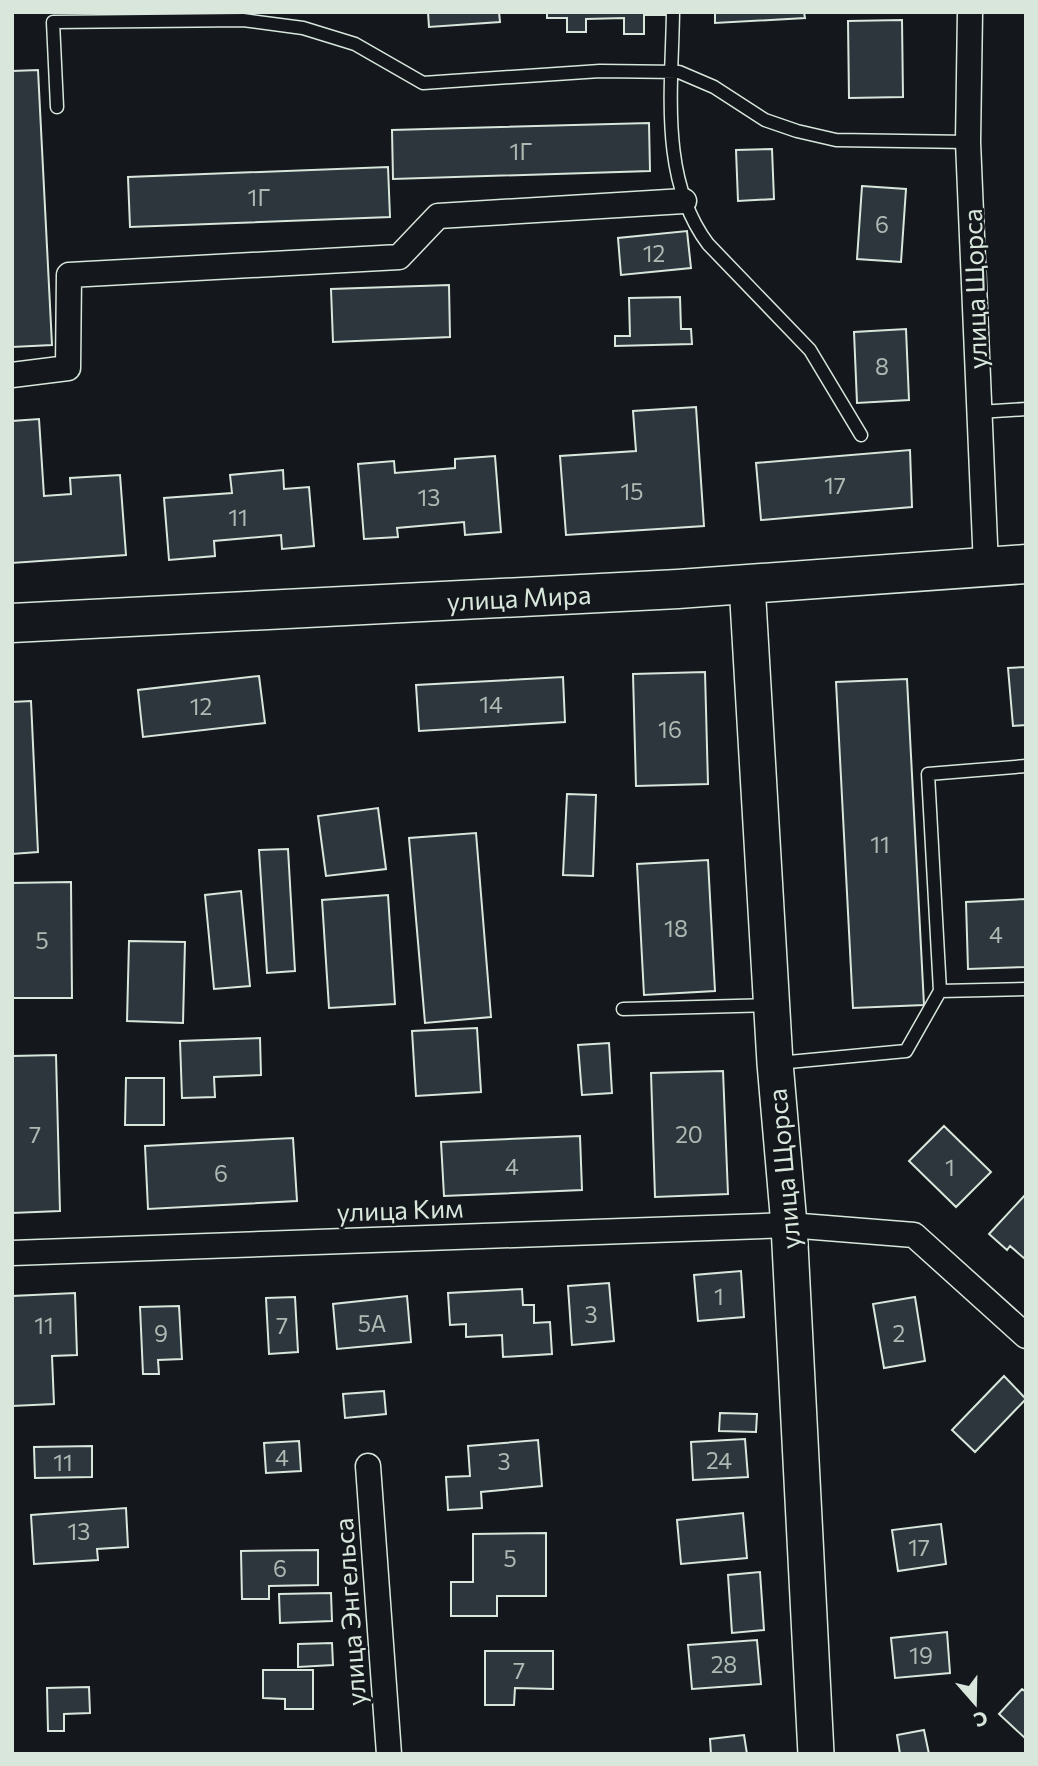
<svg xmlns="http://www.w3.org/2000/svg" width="1038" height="1766" font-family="Commissioner,sans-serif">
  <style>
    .building { fill: #2c363c; stroke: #d8e6dc; stroke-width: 2 }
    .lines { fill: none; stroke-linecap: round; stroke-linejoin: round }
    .lane-casing { stroke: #d8e6dc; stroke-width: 15 }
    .street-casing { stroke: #d8e6dc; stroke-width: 27 }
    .secondary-casing { stroke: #d8e6dc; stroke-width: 38 }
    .primary-casing { stroke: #d8e6dc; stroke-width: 41 }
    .lane { stroke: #14181c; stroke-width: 12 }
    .street { stroke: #14181c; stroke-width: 24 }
    .secondary { stroke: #14181c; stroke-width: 35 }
    .primary { stroke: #14181c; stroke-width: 38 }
    .labels { text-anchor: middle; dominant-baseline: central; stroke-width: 5; stroke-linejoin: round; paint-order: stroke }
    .number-label { font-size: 23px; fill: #adbab4 }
    .street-label { font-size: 26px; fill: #d8e6dc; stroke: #14181c }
  </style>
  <rect width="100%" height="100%" fill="#14181c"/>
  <path class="building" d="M 428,12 L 499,12 L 500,22 L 429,27 Z
    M 547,12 L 665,12 L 665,15 L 644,15 L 644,34 L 624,34 L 624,18 L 586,19 L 586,32 L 567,32 L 567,18 L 547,18 Z
    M 715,12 L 804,12 L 805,18 L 715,23 Z
    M 902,20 L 903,97 L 849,98 L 848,21 Z
    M 38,70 L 52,345 L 12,347 L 12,71 Z
    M 649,123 L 650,171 L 393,179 L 392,130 Z
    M 772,149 L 774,199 L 738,201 L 736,150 Z
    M 388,167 L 390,217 L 130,227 L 128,177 Z
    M 862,186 L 906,189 L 901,262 L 857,259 Z
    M 687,231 L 691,268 L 621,275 L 618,238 Z
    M 449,285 L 450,337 L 333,342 L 331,289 Z
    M 680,297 L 681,329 L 691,329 L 692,344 L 615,346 L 615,336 L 630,336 L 629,298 Z
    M 906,329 L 909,400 L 857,403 L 854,332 Z
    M 696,407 L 704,526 L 566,535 L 560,456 L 636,451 L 633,411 Z
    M 39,419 L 44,496 L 71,494 L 70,478 L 120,475 L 126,555 L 12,563 L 12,421 Z
    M 910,450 L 912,507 L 761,520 L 756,463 Z
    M 495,456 L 501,532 L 465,535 L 464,522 L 397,528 L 398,537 L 364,539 L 358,464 L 394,461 L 395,473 L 455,468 L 455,459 Z
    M 283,470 L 284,489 L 309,487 L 314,546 L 282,549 L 281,535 L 214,541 L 215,556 L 169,560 L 164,498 L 232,493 L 230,475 Z
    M 1026,667 L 1026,725 L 1013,726 L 1008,668 Z
    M 705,672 L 708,784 L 636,786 L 633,674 Z
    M 259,676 L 265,723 L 143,737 L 138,690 Z
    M 563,677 L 565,722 L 419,731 L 416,685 Z
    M 907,679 L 924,1005 L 853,1008 L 836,682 Z
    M 31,701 L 38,852 L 12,854 L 12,702 Z
    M 567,794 L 596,795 L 593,876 L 563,875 Z
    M 378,808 L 386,869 L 326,876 L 318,816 Z
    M 476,833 L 491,1017 L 425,1023 L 409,838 Z
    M 288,849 L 295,971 L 267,973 L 259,850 Z
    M 708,860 L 715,991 L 644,995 L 637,864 Z
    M 71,882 L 72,998 L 12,998 L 12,883 Z
    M 241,891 L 250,986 L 214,989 L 205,895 Z
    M 388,895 L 395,1004 L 329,1008 L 322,900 Z
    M 1026,899 L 1026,967 L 968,969 L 966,902 Z
    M 129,941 L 185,942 L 183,1023 L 127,1021 Z
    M 477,1028 L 481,1092 L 416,1096 L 412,1031 Z
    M 260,1038 L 261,1075 L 214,1077 L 215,1097 L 182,1098 L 180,1041 Z
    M 609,1043 L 612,1093 L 582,1095 L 578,1045 Z
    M 56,1055 L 60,1211 L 12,1213 L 12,1056 Z
    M 723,1071 L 728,1194 L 655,1197 L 651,1073 Z
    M 126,1078 L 164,1078 L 164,1125 L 125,1125 Z
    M 944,1126 L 991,1172 L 956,1207 L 909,1161 Z
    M 580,1136 L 582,1190 L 444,1196 L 441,1142 Z
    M 293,1138 L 297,1201 L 148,1209 L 145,1146 Z
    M 1026,1194 L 1026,1258 L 1025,1259 L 1010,1246 L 1007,1250 L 989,1234 Z
    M 741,1271 L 744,1317 L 698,1321 L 694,1275 Z
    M 609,1283 L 614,1341 L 572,1345 L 568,1286 Z
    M 522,1289 L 523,1305 L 534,1305 L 534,1323 L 550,1322 L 552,1354 L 503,1357 L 502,1335 L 466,1337 L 466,1324 L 450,1325 L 448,1293 Z
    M 75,1293 L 77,1355 L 52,1356 L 54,1404 L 12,1406 L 12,1296 Z
    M 407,1296 L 411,1342 L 337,1349 L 333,1304 Z
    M 295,1297 L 298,1352 L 269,1354 L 266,1298 Z
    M 915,1297 L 925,1361 L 884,1368 L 873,1304 Z
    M 179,1306 L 182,1359 L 158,1360 L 159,1374 L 143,1374 L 140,1307 Z
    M 1004,1376 L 1026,1399 L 975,1452 L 952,1430 Z
    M 384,1391 L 386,1414 L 345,1418 L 343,1394 Z
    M 720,1413 L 757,1414 L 756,1432 L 719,1431 Z
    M 745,1439 L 748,1477 L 693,1480 L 691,1442 Z
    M 538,1440 L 542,1486 L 481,1492 L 482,1508 L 448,1510 L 446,1477 L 470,1476 L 468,1446 Z
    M 299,1441 L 301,1471 L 266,1473 L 264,1443 Z
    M 92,1446 L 92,1477 L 35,1478 L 34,1447 Z
    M 126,1508 L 128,1547 L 97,1549 L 98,1560 L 34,1564 L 31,1515 Z
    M 743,1513 L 747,1558 L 681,1564 L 677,1520 Z
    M 941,1524 L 946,1564 L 898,1571 L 892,1530 Z
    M 546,1533 L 546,1596 L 497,1596 L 497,1616 L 451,1616 L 451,1582 L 473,1582 L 473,1534 Z
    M 318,1550 L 318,1585 L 269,1586 L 269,1599 L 242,1599 L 241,1551 Z
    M 760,1572 L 764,1630 L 732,1633 L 728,1575 Z
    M 331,1593 L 332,1621 L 280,1623 L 279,1594 Z
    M 947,1632 L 950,1673 L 895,1678 L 891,1638 Z
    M 757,1640 L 761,1684 L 692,1689 L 688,1645 Z
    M 332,1643 L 333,1665 L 298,1667 L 298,1644 Z
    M 485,1651 L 553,1651 L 553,1689 L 515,1688 L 514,1705 L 485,1705 Z
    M 263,1670 L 313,1670 L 313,1709 L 285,1709 L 285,1699 L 263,1698 Z
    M 89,1687 L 90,1713 L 64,1714 L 64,1731 L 48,1731 L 47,1688 Z
    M 1022,1689 L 1026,1692 L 1026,1739 L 999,1714 Z
    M 924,1730 L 929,1754 L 900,1754 L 897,1735 Z
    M 744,1735 L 747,1754 L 711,1754 L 710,1739 Z"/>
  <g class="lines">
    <defs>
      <path id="lane" d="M 673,12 C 672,88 659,179 708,244 L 810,350 L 861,435
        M 57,107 L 53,22 L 243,20 L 303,28 L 355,44 L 423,83 L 600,71 L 679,72 L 714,87 L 765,120 L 797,131 L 836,140 L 968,142
        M 979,412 L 1026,409
        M 940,991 L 928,774 L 1026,766
        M 623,1009 L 771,1005
        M 778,1063 L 906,1051 L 940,991 L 1026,989"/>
      <path id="street" d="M 970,12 L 968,142 L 986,567
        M 12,375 L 68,368 L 69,275 L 399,257 L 438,216 L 684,201
        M 12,1253 L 789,1225 L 914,1235 L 1026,1336
        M 368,1466 L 389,1754"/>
      <path id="secondary" d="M 747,584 L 775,1063 L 789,1225 L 816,1754"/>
      <path id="primary" d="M 12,623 L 678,589 L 1026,564"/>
    </defs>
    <use href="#lane" class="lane-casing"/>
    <use href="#street" class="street-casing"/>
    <use href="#secondary" class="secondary-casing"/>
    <use href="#primary" class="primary-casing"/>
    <use href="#lane" class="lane"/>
    <use href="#street" class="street"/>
    <use href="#secondary" class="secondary"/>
    <use href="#primary" class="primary"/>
  </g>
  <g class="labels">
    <g class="number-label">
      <text x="521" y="151">1Г</text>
      <text x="259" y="197">1Г</text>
      <text x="882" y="224">6</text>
      <text x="654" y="253">12</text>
      <text x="882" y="366">8</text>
      <text x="835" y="485">17</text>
      <text x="632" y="491">15</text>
      <text x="429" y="497">13</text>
      <text x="238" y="517">11</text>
      <text x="491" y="704">14</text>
      <text x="201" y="706">12</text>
      <text x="670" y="729">16</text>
      <text x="880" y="844">11</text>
      <text x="676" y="928">18</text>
      <text x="996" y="934">4</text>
      <text x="42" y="940">5</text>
      <text x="35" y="1134">7</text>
      <text x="689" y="1134">20</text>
      <text x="512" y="1166">4</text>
      <text x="950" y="1167">1</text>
      <text x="221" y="1173">6</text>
      <text x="719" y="1296">1</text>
      <text x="591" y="1314">3</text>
      <text x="372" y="1323">5А</text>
      <text x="44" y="1325">11</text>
      <text x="282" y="1325">7</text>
      <text x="161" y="1333">9</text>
      <text x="899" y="1333">2</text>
      <text x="282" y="1457">4</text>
      <text x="719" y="1460">24</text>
      <text x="504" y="1461">3</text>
      <text x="63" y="1462">11</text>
      <text x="79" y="1531">13</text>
      <text x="919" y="1547">17</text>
      <text x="510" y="1558">5</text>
      <text x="280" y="1568">6</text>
      <text x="921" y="1655">19</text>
      <text x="724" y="1664">28</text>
      <text x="519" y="1670">7</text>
    </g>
    <g class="street-label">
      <text transform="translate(974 289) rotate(-92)">улица Щорса</text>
      <text transform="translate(519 597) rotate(-3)">улица Мира</text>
      <text transform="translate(783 1169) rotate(-95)">улица Щорса</text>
      <text transform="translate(400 1209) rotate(-2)">улица Ким</text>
      <text transform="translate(349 1612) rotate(-94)">улица Энгельса</text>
    </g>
  </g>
  <rect width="1038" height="1766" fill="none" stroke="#d8e6dc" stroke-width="28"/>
  <g transform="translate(975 1703) rotate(160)" stroke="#14181c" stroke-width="5" paint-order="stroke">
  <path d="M0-5L12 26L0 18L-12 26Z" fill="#d8e6dc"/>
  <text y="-10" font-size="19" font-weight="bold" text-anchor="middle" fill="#d8e6dc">С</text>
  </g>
</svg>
